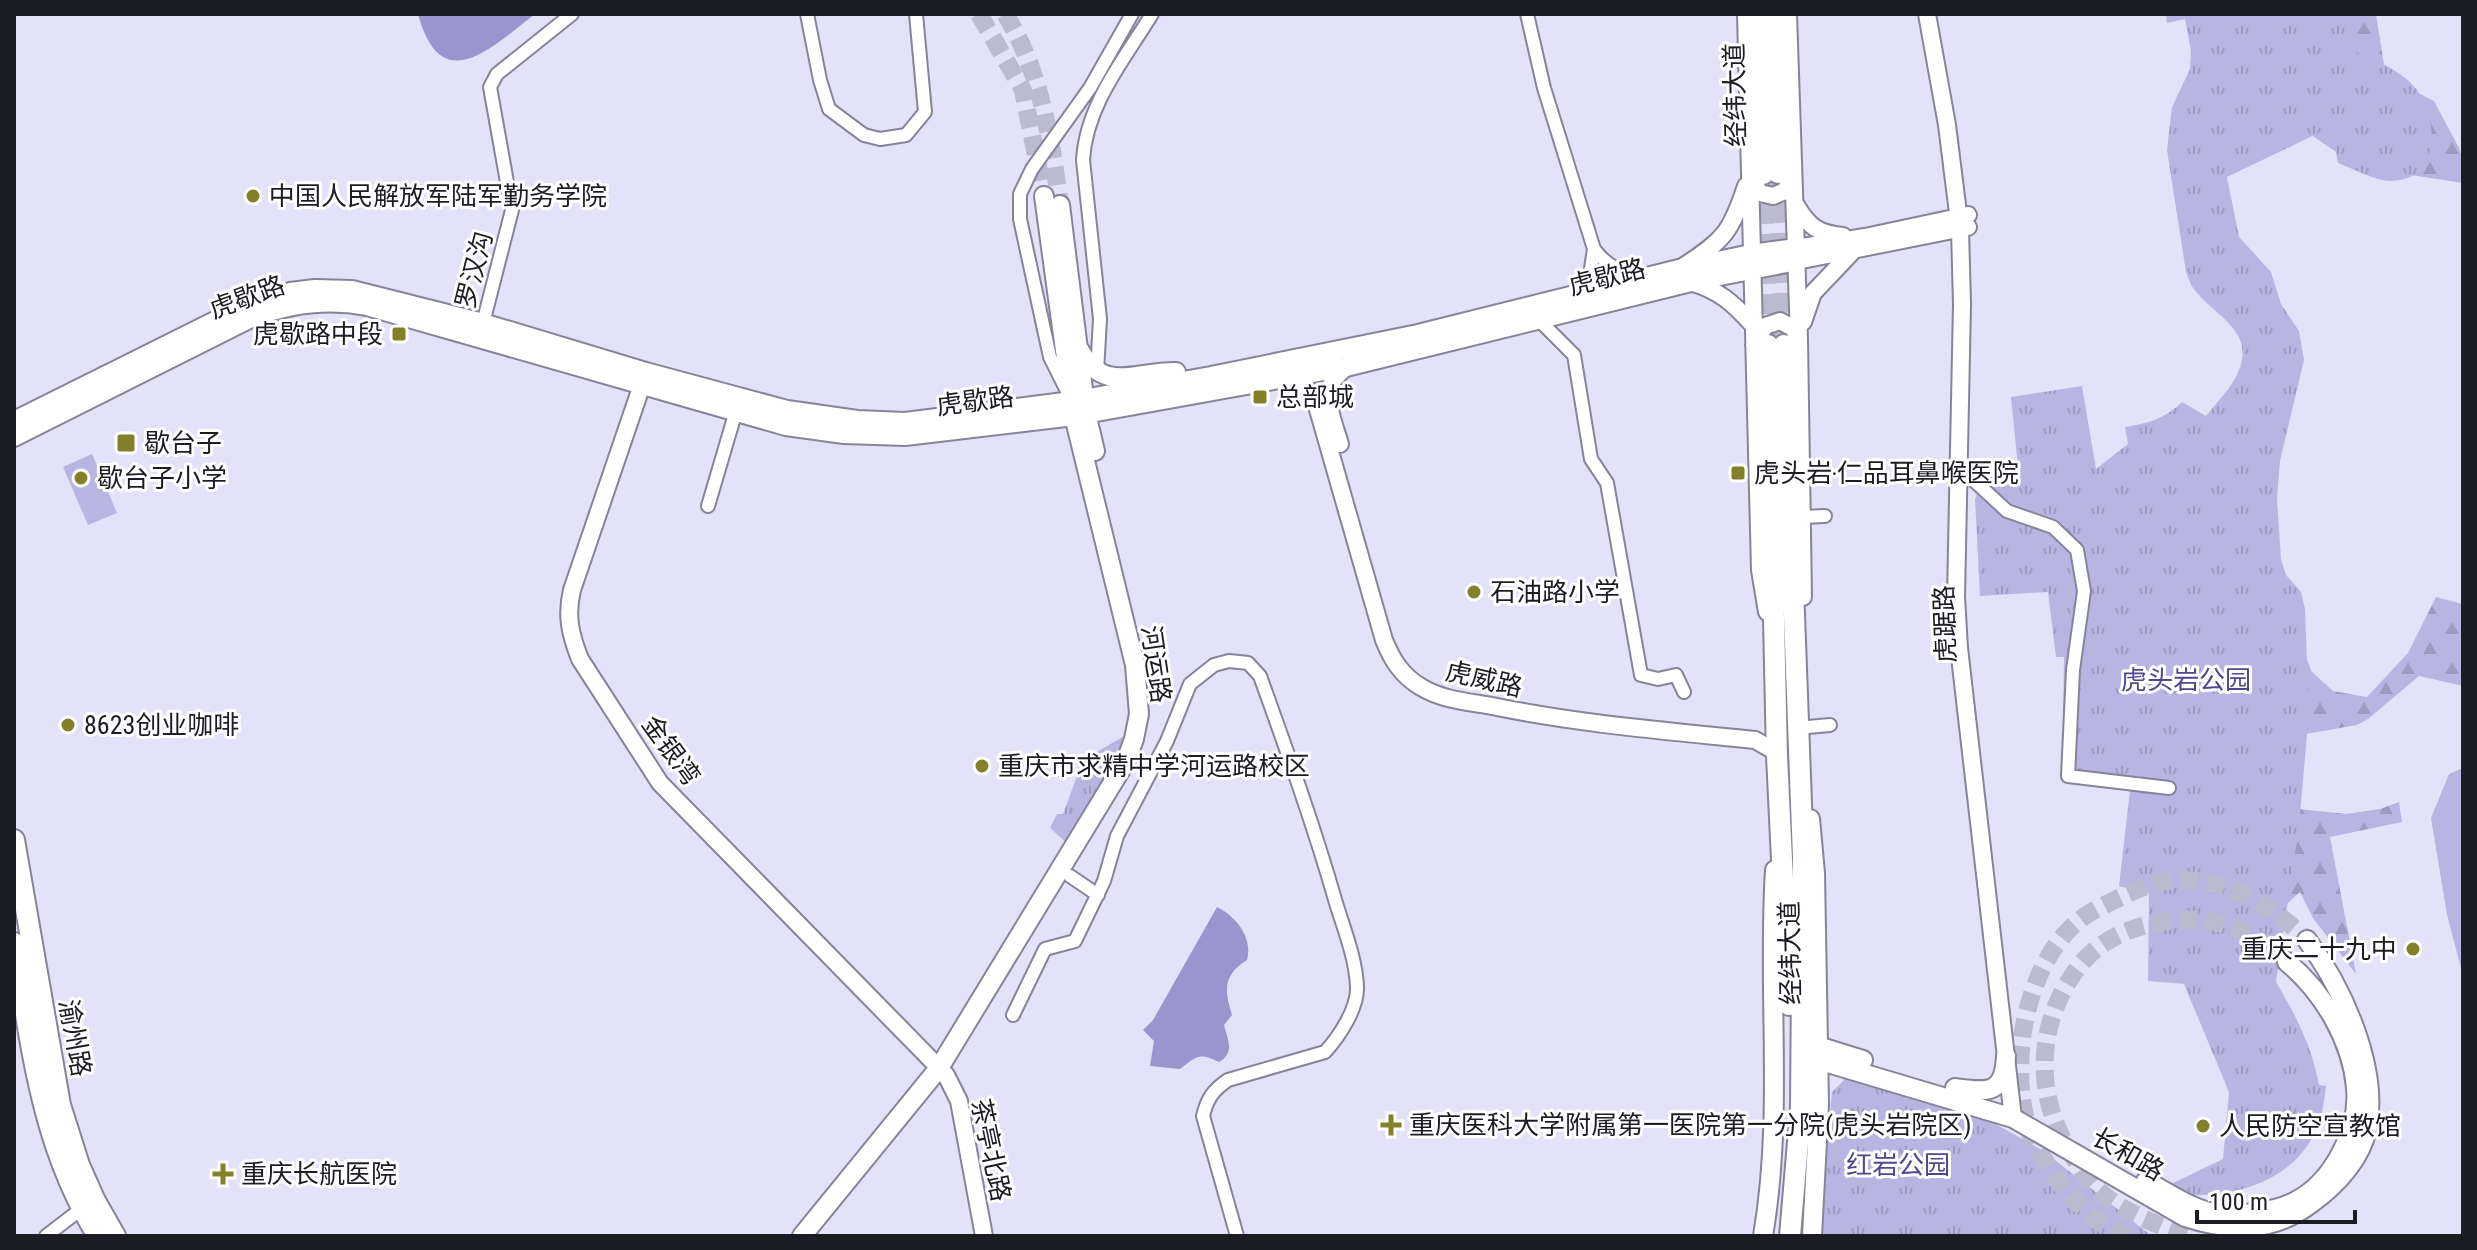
<svg xmlns="http://www.w3.org/2000/svg" width="2477" height="1250" font-family="'Roboto Condensed','Noto Sans SC',sans-serif">
  <style>
    .forest { fill: url(#forest-firs) }
    .park { fill: url(#park-tufts) }
    .garden { fill: #b9b5e3 }
    .water { fill: #9a95cf }
    .lines { fill: none; stroke-linecap: round; stroke-linejoin: round }
    .secondary-tunnel { stroke: #bcbace; stroke-width: 18; stroke-dasharray: 18 9; stroke-linecap: butt }
    .primary-tunnel { stroke: #bcbace; stroke-width: 20; stroke-dasharray: 20 10; stroke-linecap: butt }
    .minor-casing { stroke: #858498; stroke-width: 16 }
    .tertiary-casing { stroke: #858498; stroke-width: 20 }
    .secondary-casing { stroke: #858498; stroke-width: 22 }
    .primary-casing { stroke: #858498; stroke-width: 24 }
    .minor { stroke: #fff; stroke-width: 12 }
    .tertiary { stroke: #fff; stroke-width: 16 }
    .secondary { stroke: #fff; stroke-width: 18 }
    .primary { stroke: #fff; stroke-width: 20 }
    .poi-dot { fill: #828129; stroke: #fff; stroke-width: 3 }
    .labels { text-anchor: middle; dominant-baseline: central; stroke-width: 6; stroke-linejoin: round; paint-order: stroke }
    .street-label { font-size: 26px; fill: #1c1c24; stroke: #fff }
    .poi-label { font-size: 26px; fill: #1c1c24; stroke: #fff; text-anchor: start }
    .park-label { font-size: 26px; fill: #52468e; stroke: #fff }
  </style>
  <defs>
    <pattern id="forest-firs" width="22" height="20" patternUnits="userSpaceOnUse" patternTransform="scale(2)"><rect width="22" height="20" fill="#b9b5e3"/><path d="M5 1l3.5 6h-7zM16 11l3.5 6h-7z" fill="#9e9bc3"/></pattern>
    <pattern id="park-tufts" width="24" height="20" patternUnits="userSpaceOnUse" patternTransform="scale(2)"><rect width="24" height="20" fill="#b9b5e3"/><path d="M3 7l-1-3M5 7V3M7 7l1-3M15 17l-1-3M17 17v-4M19 17l1-3" fill="none" stroke="#9e9bc3"/></pattern>
  </defs>
  <rect width="100%" height="100%" fill="#e4e2f8"/>
  <path class="forest" d="M 2239,14 L 2376,14 L 2386,77 L 2434,101 L 2459,148 L 2463,160 L 2463,183 L 2358,167 L 2304,130 L 2301,96 L 2279,86 L 2234,121 L 2214,177 L 2215,238 L 2269,282 L 2278,313 L 2296,353 L 2297,373 L 2261,504 L 2274,549 L 2281,599 L 2312,672 L 2333,691 L 2367,697 L 2408,653 L 2436,597 L 2463,604 L 2463,686 L 2419,676 L 2368,719 L 2357,725 L 2300,735 L 2279,747 L 2299,809 L 2346,814 L 2380,809 L 2399,802 L 2402,822 L 2330,837 L 2356,974 L 2313,918 L 2300,892 L 2278,912 L 2257,966 L 2271,998 L 2277,1029 L 2255,1019 L 2177,910 L 2178,834 L 2185,805 L 2197,807 L 2221,772 L 2192,749 L 2197,720 L 2196,617 L 2204,596 L 2198,565 L 2185,530 L 2194,476 L 2223,458 L 2240,420 L 2275,367 L 2241,325 L 2196,289 L 2173,136 L 2200,59 L 2231,75 L 2253,60 L 2258,49 L 2243,39 Z"/>
  <path class="park" d="M 2166,14 L 2359,14 L 2354,51 C 2375,61 2402,70 2417,90 C 2439,120 2441,180 2391,181 C 2375,181 2354,169 2338,163 L 2331,127 L 2227,177 L 2239,237 L 2271,272 L 2281,304 L 2299,331 L 2304,360 L 2280,461 L 2277,498 L 2281,559 L 2286,575 L 2301,592 L 2305,609 L 2309,712 L 2299,826 L 2276,982 C 2296,1016 2312,1046 2319,1085 L 2326,1086 C 2324,1103 2322,1119 2314,1134 C 2291,1183 2227,1200 2178,1194 L 2171,1184 L 2223,1159 L 2229,1092 L 2184,984 L 2148,981 L 2149,893 L 2119,886 L 2130,790 L 2062,780 L 2064,657 L 2056,657 L 2048,592 L 1980,596 L 1975,499 L 1981,484 L 1991,476 L 2018,467 L 2011,397 L 2082,386 L 2096,469 L 2128,444 L 2125,427 C 2149,423 2164,419 2182,402 L 2206,416 C 2217,402 2233,386 2239,370 C 2255,330 2214,316 2194,289 C 2190,285 2189,278 2186,272 L 2167,150 L 2172,107 L 2190,69 L 2191,51 L 2185,19 L 2167,23 Z
    M 1124,736 L 1116,761 L 1067,843 L 1050,828 L 1057,814 L 1063,814 L 1083,760 Z
    M 1848,1076 L 1981,1116 L 2042,1150 L 2152,1236 L 1819,1236 L 1832,1092 Z"/>
  <path class="garden" d="M 92,454 L 117,513 L 88,525 L 63,467 Z
    M 2463,768 L 2463,976 L 2447,915 L 2431,818 L 2449,774 Z"/>
  <path class="water" d="M 418,14 L 535,14 C 491,48 441,99 418,14 Z
    M 1217,907 C 1237,917 1253,938 1247,960 C 1223,975 1224,990 1232,1015 L 1224,1025 C 1228,1040 1235,1053 1219,1062 C 1199,1052 1197,1056 1180,1069 L 1150,1066 L 1154,1041 L 1143,1030 L 1153,1020 Z"/>
  <g class="lines">
    <path class="secondary-tunnel" d="M 979,14 L 1023,90 L 1044,196
      M 1005,14 C 1041,71 1051,140 1060,205
      M 2128,1236 C 2098,1226 2072,1201 2054,1175 C 2046,1162 2035,1148 2030,1133 C 2007,1068 2024,962 2082,918 C 2093,910 2107,904 2119,898 C 2132,892 2146,885 2159,882 C 2215,872 2269,902 2307,940
      M 2186,1236 C 2156,1224 2125,1213 2100,1192 C 2088,1182 2079,1166 2071,1153 C 2033,1095 2036,1020 2080,965 C 2111,926 2173,913 2219,923 C 2245,929 2268,945 2287,962"/>
    <path class="primary-tunnel" d="M 1778,173 L 1784,345
      M 1763,174 L 1768,342"/>
    <defs>
      <path id="minor" d="M 807,14 L 820,80 L 829,109 L 864,135 L 880,139 L 906,135 L 925,112 L 916,14
        M 1527,14 L 1544,88 L 1594,249
        M 1575,291 L 1590,275 L 1594,249 C 1608,268 1621,272 1644,275
        M 1540,321 L 1574,355 L 1591,459 L 1607,483 L 1641,675 L 1658,679 L 1676,675 L 1684,692
        M 482,327 L 512,210 L 490,87 L 497,74 L 572,14
        M 1097,372 L 1100,319 L 1083,160 C 1086,105 1124,60 1152,14
        M 1067,391 L 1050,357 L 1020,219 L 1020,194 L 1032,169 L 1090,88 L 1132,14
        M 1968,475 L 2007,511 L 2053,527 L 2077,550 L 2084,591 L 2073,670 L 2068,776 L 2169,788
        M 708,506 L 736,411
        M 1802,517 L 1825,516
        M 1797,728 L 1830,725
        M 1070,876 L 1098,895
        M 1013,1015 L 1045,949 L 1075,941 L 1104,881 L 1117,836 L 1167,741 L 1190,684 L 1214,665 L 1229,661 L 1248,663 L 1260,676 C 1287,751 1314,826 1336,903 C 1344,929 1356,959 1357,987 C 1358,1008 1339,1037 1325,1052 L 1228,1080 C 1213,1090 1207,1099 1203,1116 L 1237,1236
        M 46,1236 L 85,1206"/>
      <path id="tertiary" d="M 1746,14 L 1760,570 L 1767,612
        M 1788,14 L 1799,339 L 1803,597
        M 1927,14 L 1947,125 L 1960,229 L 1962,304 L 1956,597 L 1959,648 L 2013,1118
        M 1751,178 L 1760,193 L 1773,196 L 1785,191 L 1793,176
        M 1796,205 C 1808,226 1818,234 1843,236
        M 1796,248 L 1865,237 L 1968,215
        M 1797,261 L 1968,227
        M 1684,266 C 1724,240 1731,232 1746,186
        M 1690,282 C 1719,290 1733,303 1753,325
        M 1803,322 L 1813,293 L 1853,251
        M 1754,345 L 1765,326 L 1780,321 L 1793,328 L 1798,337
        M 646,373 L 572,590 C 566,615 570,634 580,659 L 660,783 L 946,1075 L 959,1101 L 984,1236
        M 1294,378 L 1303,383 L 1315,399 L 1384,640 C 1392,660 1402,676 1421,687 C 1442,700 1469,702 1492,706 C 1579,724 1667,731 1755,740 L 1771,749 L 1777,756
        M 1340,444 C 1335,427 1322,397 1333,381 C 1336,376 1342,371 1346,367"/>
      <path id="secondary" d="M 1060,205 L 1086,413 L 1095,451
        M 1079,349 C 1104,395 1135,371 1176,372
        M 14,421 L 243,307 L 290,292 L 315,289 L 352,290 L 483,323 L 646,372 L 787,410 L 857,420 L 905,422 L 1072,401 L 1211,376 L 1418,334 L 1679,269 L 1751,254 L 1796,248
        M 14,437 L 251,318 C 290,303 327,298 367,306 L 786,426 L 844,434 L 905,436 L 1074,416 L 1346,367 L 1699,280 L 1797,261
        M 1810,819 L 1815,873 L 1819,1104 L 1812,1236
        M 1818,1046 L 1863,1060
        M 1818,1060 L 2013,1118 L 2185,1217 C 2231,1232 2273,1233 2313,1202 C 2336,1185 2361,1159 2367,1129 C 2379,1068 2343,988 2307,940
        M 1955,1088 C 1988,1092 2004,1095 2006,1056
        M 2146,1181 C 2169,1193 2192,1210 2218,1214 C 2230,1217 2243,1214 2254,1213 C 2268,1211 2283,1208 2296,1201 C 2333,1182 2360,1129 2356,1088 C 2352,1040 2323,992 2287,962
        M 802,1236 L 939,1068 L 1126,761 L 1134,739 L 1139,714 L 1135,665 L 1074,416 L 1044,196
        M 1763,1236 C 1784,1113 1767,993 1775,870"/>
      <path id="primary" d="M 1759,14 L 1763,174
        M 1774,14 L 1778,173
        M 1768,345 L 1777,756 L 1789,1005
        M 1784,345 L 1803,857 L 1801,1107 L 1790,1236
        M 14,840 L 60,1105 L 79,1165 L 95,1201 L 115,1236
        M 14,943 C 32,1046 41,1145 98,1236"/>
    </defs>
    <use href="#minor" class="minor-casing"/>
    <use href="#tertiary" class="tertiary-casing"/>
    <use href="#secondary" class="secondary-casing"/>
    <use href="#primary" class="primary-casing"/>
    <use href="#minor" class="minor"/>
    <use href="#tertiary" class="tertiary"/>
    <use href="#secondary" class="secondary"/>
    <use href="#primary" class="primary"/>
  </g>
  <g class="poi-dot">
    <circle cx="253" cy="196" r="8"/>
    <rect x="391" y="326" width="16" height="16" rx="4"/>
    <rect x="1252" y="389" width="16" height="16" rx="4"/>
    <rect x="116" y="433" width="20" height="20" rx="4"/>
    <rect x="1730" y="465" width="16" height="16" rx="4"/>
    <circle cx="81" cy="478" r="8"/>
    <circle cx="1474" cy="592" r="8"/>
    <circle cx="68" cy="725" r="8"/>
    <circle cx="982" cy="766" r="8"/>
    <circle cx="2413" cy="949" r="8"/>
    <path d="M1387 1113h8v8h8v8h-8v8h-8v-8h-8v-8h8z"/>
    <circle cx="2203" cy="1126" r="8"/>
    <path d="M219 1162h8v8h8v8h-8v8h-8v-8h-8v-8h8z"/>
  </g>
  <g class="labels">
    <g class="street-label">
      <text transform="translate(1735 95) rotate(-91)">经纬大道</text>
      <text transform="translate(474 270) rotate(-76)">罗汉沟</text>
      <text transform="translate(1607 277) rotate(-14)">虎歇路</text>
      <text transform="translate(247 297) rotate(-20)">虎歇路</text>
      <text transform="translate(975 401) rotate(-7)">虎歇路</text>
      <text transform="translate(1945 624) rotate(-92)">虎踞路</text>
      <text transform="translate(1156 664) rotate(82)">河运路</text>
      <text transform="translate(1484 679) rotate(13)">虎威路</text>
      <text transform="translate(671 750) rotate(54)">金银湾</text>
      <text transform="translate(1790 953) rotate(-91)">经纬大道</text>
      <text transform="translate(75 1038) rotate(80)">渝州路</text>
      <text transform="translate(991 1150) rotate(78)">茶亭北路</text>
      <text transform="translate(2128 1154) rotate(30)">长和路</text>
    </g>
    <g class="poi-label">
      <text x="269" y="196">中国人民解放军陆军勤务学院</text>
      <text x="383" y="334" text-anchor="end">虎歇路中段</text>
      <text x="1276" y="397">总部城</text>
      <text x="144" y="443">歇台子</text>
      <text x="1754" y="473">虎头岩‧仁品耳鼻喉医院</text>
      <text x="97" y="478">歇台子小学</text>
      <text x="1490" y="592">石油路小学</text>
      <text x="84" y="725">8623创业咖啡</text>
      <text x="998" y="766">重庆市求精中学河运路校区</text>
      <text x="2397" y="949" text-anchor="end">重庆二十九中</text>
      <text x="1409" y="1125">重庆医科大学附属第一医院第一分院(虎头岩院区)</text>
      <text x="2219" y="1126">人民防空宣教馆</text>
      <text x="241" y="1174">重庆长航医院</text>
    </g>
    <g class="park-label">
      <text x="2186" y="680">虎头岩公园</text>
      <text x="1898" y="1165">红岩公园</text>
    </g>
  </g>
  <rect width="2477" height="1250" fill="none" stroke="#1c1c24" stroke-width="32"/>
  <path d="M2197 1210v12h158v-12" fill="none" stroke="#1c1c24" stroke-width="4"/>
  <text x="2209" y="1210" font-size="24" fill="#1c1c24" stroke="#ffffff" stroke-width="6" paint-order="stroke">100 m</text>
</svg>
